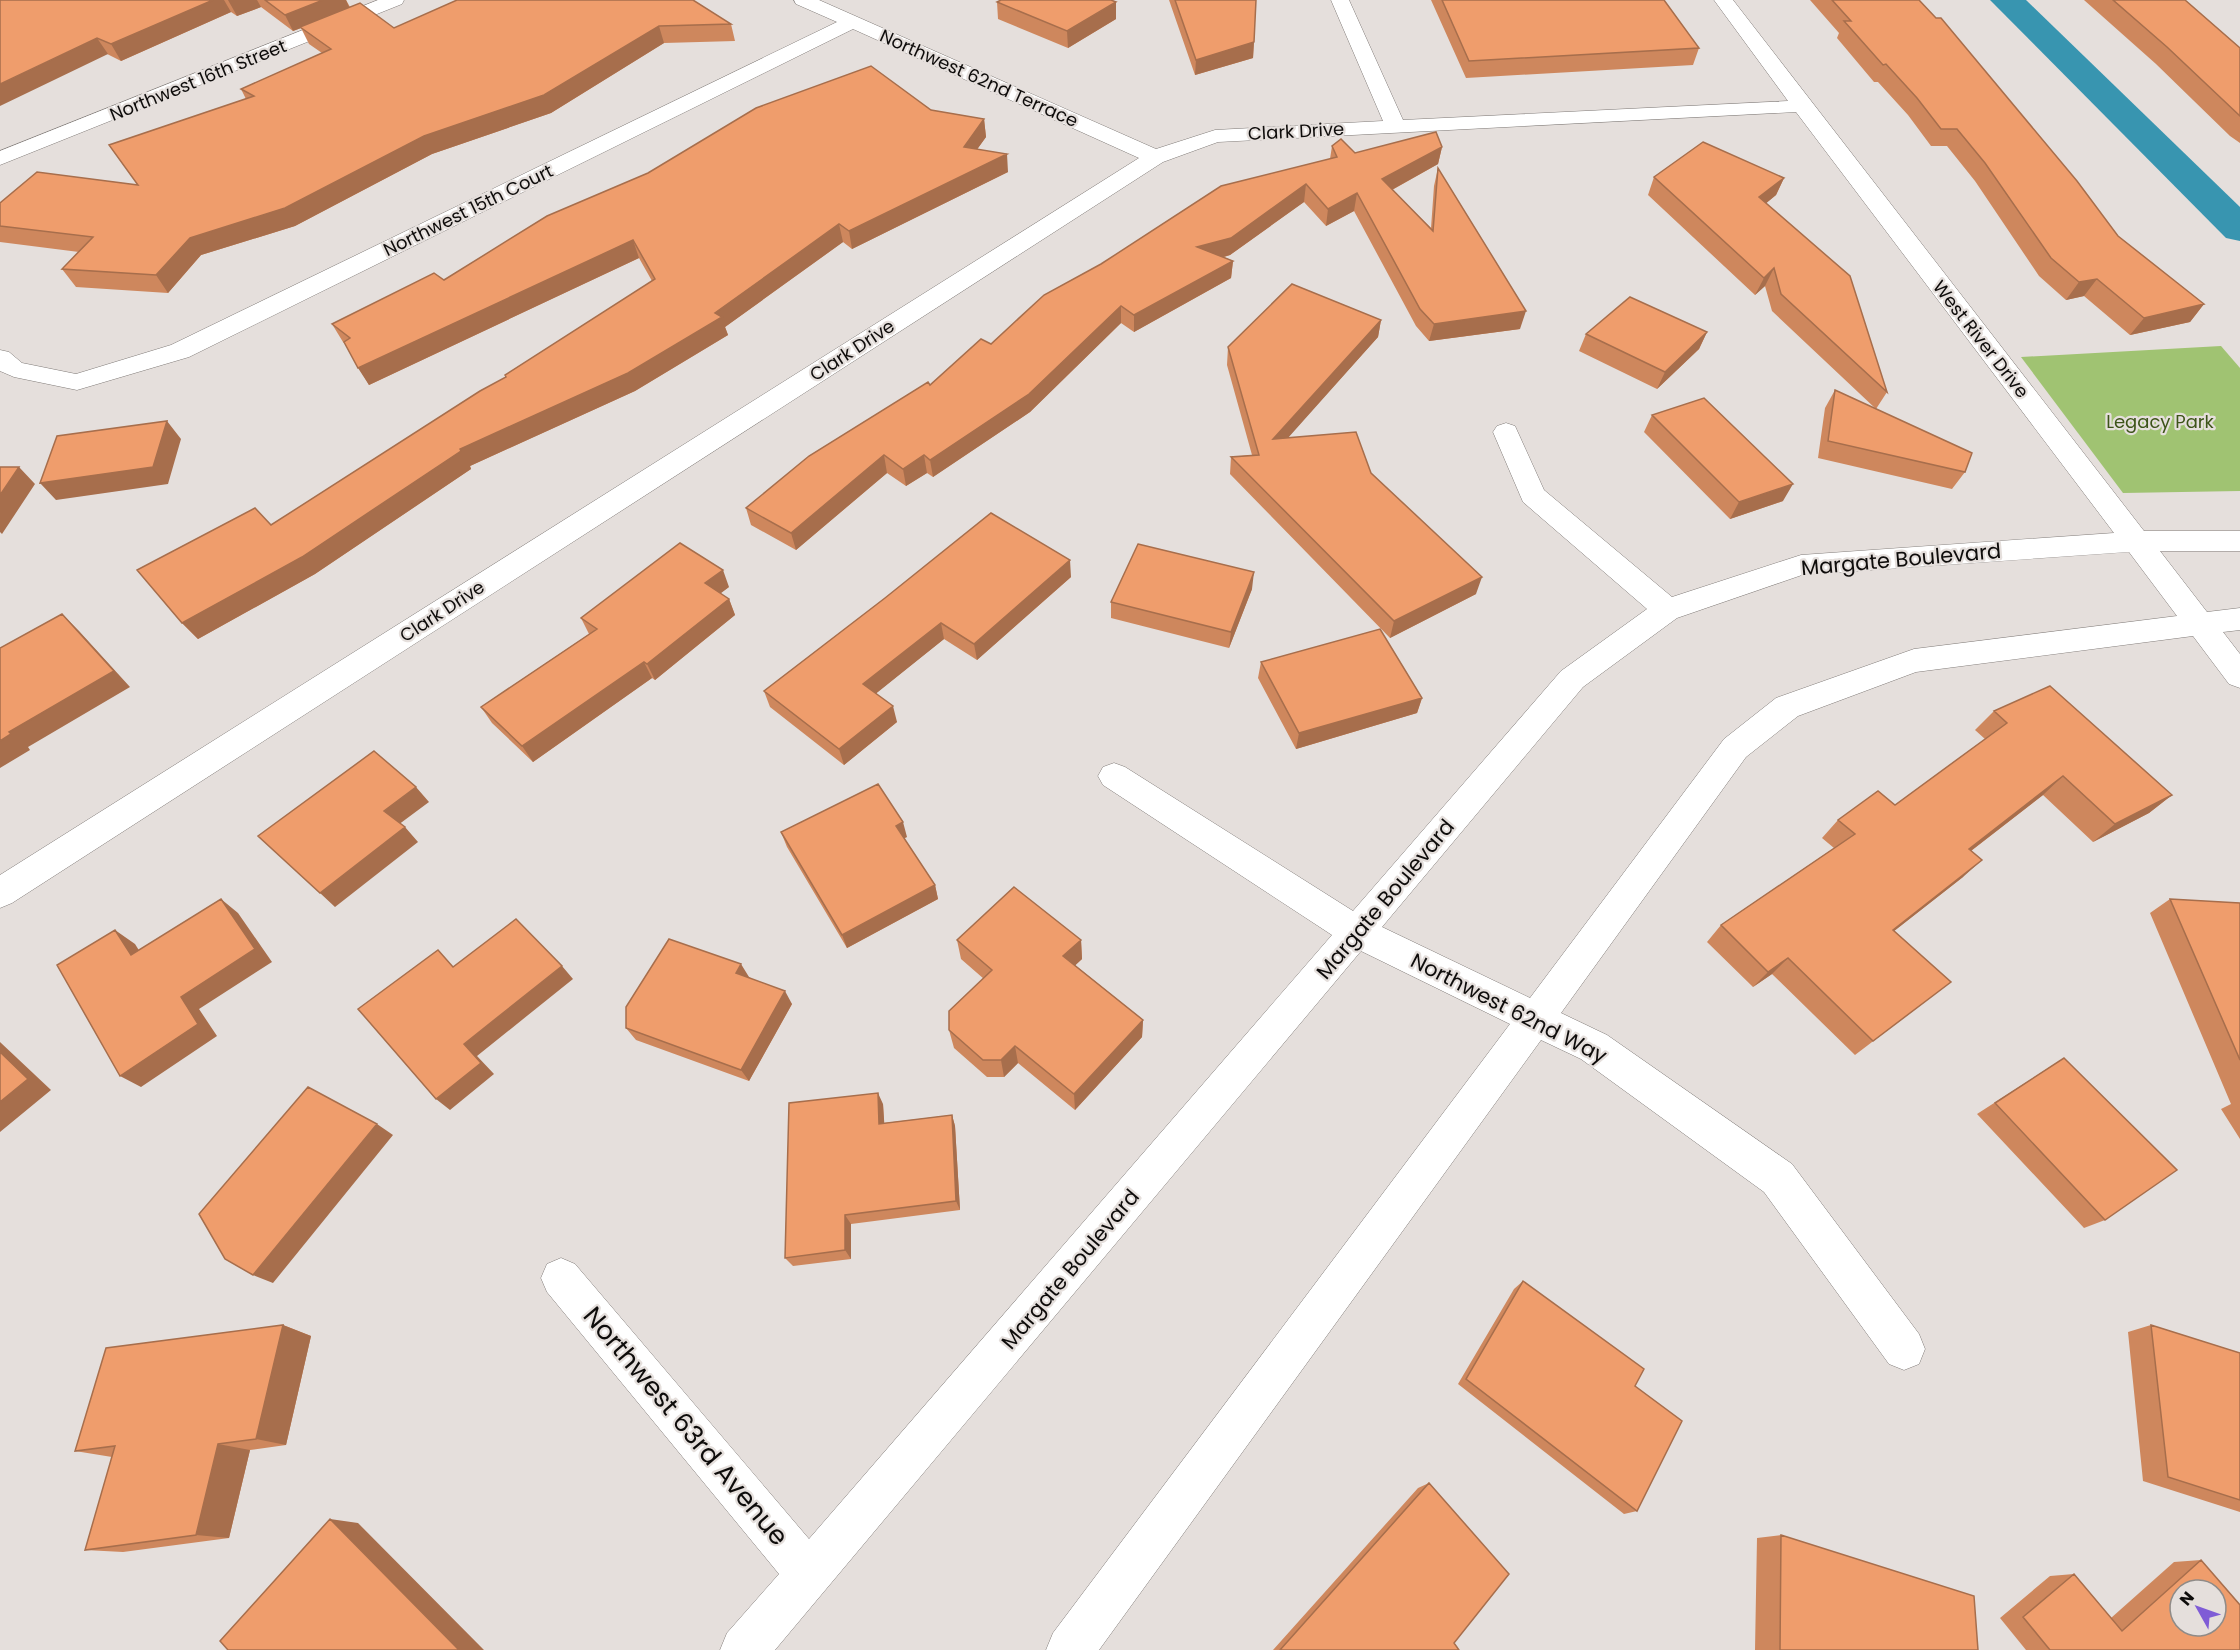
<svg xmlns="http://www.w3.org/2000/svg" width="2240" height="1650" font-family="Poppins,sans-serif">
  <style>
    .green { fill: #a0c372 }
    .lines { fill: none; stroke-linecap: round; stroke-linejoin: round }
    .canal { fill: #3895b0; fill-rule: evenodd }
    .minor-casing { stroke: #807b78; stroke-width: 1 }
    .minor { fill: #fff; fill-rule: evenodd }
    .wall { fill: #ce875d }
    .shaded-wall { fill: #a76e4c }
    .building { fill: #ef9d6c; stroke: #a76e4c; stroke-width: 1.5; fill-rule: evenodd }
    .labels { text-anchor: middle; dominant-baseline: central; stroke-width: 4.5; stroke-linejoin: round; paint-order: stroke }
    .far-street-label { font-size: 18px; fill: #0e0c0b; stroke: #e5dfdc }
    .far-park-label { font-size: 18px; fill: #3d5419; stroke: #e5dfdc }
    .street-label { font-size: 21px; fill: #0e0c0b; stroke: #e5dfdc }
    .near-street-label { font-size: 26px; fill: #0e0c0b; stroke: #e5dfdc }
  </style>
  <rect width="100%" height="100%" fill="#e5dfdc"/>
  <path class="green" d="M 2221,346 L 2240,368 L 2240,491 L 2123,493 L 2021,357 Z"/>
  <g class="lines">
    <path class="canal" d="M 1990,0 L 2026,0 L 2240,207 L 2240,241 L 2226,238 Z"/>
    <defs>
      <path id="minor" d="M 378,0 L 404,0 L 402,4 L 0,165 L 0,151 Z
        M 794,0 L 819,0 L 1156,149 L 1215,130 L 1383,121 L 1331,0 L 1349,0 L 1403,120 L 1788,101 L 1714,0 L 1733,0 L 2144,531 L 2240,531 L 2240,551 L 2160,551 L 2207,612 L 2240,608 L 2240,630 L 2223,632 L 2240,654 L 2240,688 L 2229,684 L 2193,636 L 1916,672 L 1798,716 L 1746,757 L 1561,1013 L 1607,1035 L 1792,1164 L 1919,1334 L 1925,1349 L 1919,1364 L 1904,1370 L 1889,1364 L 1764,1192 L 1581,1059 L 1541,1040 L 1099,1650 L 1046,1650 L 1053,1633 L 1510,1024 L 1361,951 L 775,1650 L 720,1650 L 727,1633 L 779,1574 L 547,1292 L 541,1278 L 547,1264 L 561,1258 L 575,1264 L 809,1539 L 1332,935 L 1103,785 L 1098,776 L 1103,767 L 1114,763 L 1125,767 L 1353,911 L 1561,671 L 1647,609 L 1523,502 L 1493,432 L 1497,426 L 1506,423 L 1515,426 L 1544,490 L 1672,597 L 1801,555 L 2114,533 L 1796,112 L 1218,142 L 1163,162 L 12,903 L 0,908 L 0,875 L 1139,158 L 853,29 L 189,357 L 77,390 L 14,377 L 0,371 L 0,350 L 9,352 L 22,363 L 76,374 L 171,345 L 837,22 L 796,4 ZM 2129,552 L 2177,616 L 1914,649 L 1776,698 L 1724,739 L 1530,998 L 1382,927 L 1583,687 L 1677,618 L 1802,575 Z"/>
    </defs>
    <use href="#minor" class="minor-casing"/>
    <use href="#minor" class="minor"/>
  </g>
  <path class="wall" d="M 0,0 L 346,0 L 350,7 L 394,28 L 731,24 L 735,41 L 664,43 L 551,113 L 432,154 L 295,226 L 201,255 L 168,293 L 76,287 L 62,269 L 79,252 L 0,242 L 0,203 L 137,184 L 109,145 L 246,99 L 241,89 L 322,53 L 309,44 L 301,28 L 293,31 L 261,7 L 237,16 L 231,12 L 121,61 Z
    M 1169,0 L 1256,0 L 1253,58 L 1195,75 Z
    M 1431,0 L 1664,0 L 1699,48 L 1693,65 L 1466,78 Z
    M 1810,0 L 1919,0 L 2118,236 L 2204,304 L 2190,322 L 2130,335 L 2084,296 L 2066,300 L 2039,276 L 1975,181 L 1947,146 L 1931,146 L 1908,115 L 1878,82 L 1874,82 L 1837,38 L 1839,33 Z
    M 2084,0 L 2185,0 L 2240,48 L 2240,143 L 2230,136 L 2156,64 Z
    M 997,2 L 1116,19 L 1068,48 L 998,19 Z
    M 931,110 L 984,119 L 986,137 L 977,149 L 1008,172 L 852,249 L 843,242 L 725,327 L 728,335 L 635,391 L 470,466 L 471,469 L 315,574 L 198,639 L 182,623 L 271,525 L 506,377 L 652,281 L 639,258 L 369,385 L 345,344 L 343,342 L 332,324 L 444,280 Z
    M 1332,146 L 1355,153 L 1442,147 L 1438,164 L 1392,190 L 1431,228 L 1434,186 L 1438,168 L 1520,329 L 1429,341 L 1416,326 L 1354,211 L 1326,226 L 1304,202 L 1230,255 L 1224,257 L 1233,261 L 1231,278 L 1134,332 L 1121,323 L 1030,412 L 933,477 L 927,473 L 906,486 L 887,473 L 796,550 L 751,525 L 746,508 L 991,344 L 1330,159 Z
    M 1654,177 L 1784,178 L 1776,195 L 1766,203 L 1887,392 L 1876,409 L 1772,311 L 1765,286 L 1755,295 L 1648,195 Z
    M 1381,320 L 1378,337 L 1287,438 L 1371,473 L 1476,594 L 1390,638 L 1230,474 L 1231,457 L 1252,455 L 1227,365 L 1228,347 Z
    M 1707,332 L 1699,349 L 1657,389 L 1579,351 L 1586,334 Z
    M 1835,390 L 1965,472 L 1952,489 L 1818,458 L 1825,408 Z
    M 1652,415 L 1783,501 L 1730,519 L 1644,432 Z
    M 1071,577 L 977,660 L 944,639 L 876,693 L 897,722 L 844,765 L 770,707 L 764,691 L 885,598 Z
    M 729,587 L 720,593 L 729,599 L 735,615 L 655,680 L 652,678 L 533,762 L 492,723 L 481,707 L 589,634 L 581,618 Z
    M 1252,589 L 1229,648 L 1111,618 L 1111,602 Z
    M 1261,662 L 1422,698 L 1417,713 L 1296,749 L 1258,678 Z
    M 1994,711 L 2172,795 L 2149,813 L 2093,842 L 2043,795 L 1971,851 L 1963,877 L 1894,931 L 1951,982 L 1855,1055 L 1772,974 L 1753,987 L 1707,942 L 1721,925 L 1834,848 L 1822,838 L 1838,820 L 1895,805 L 1985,739 L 1975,730 Z
    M 781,832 L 907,837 L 904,838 L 935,885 L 938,899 L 847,948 L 787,847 Z
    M 2170,899 L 2240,903 L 2240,1139 L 2221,1109 L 2231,1104 L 2150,913 Z
    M 957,940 L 1081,940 L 1082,959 L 1075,965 L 1143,1020 L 1142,1037 L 1075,1110 L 1018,1063 L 1004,1077 L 987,1077 L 954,1048 L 949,1030 L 984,979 L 961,959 Z
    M 749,977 L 792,1004 L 749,1081 L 636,1040 L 626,1028 Z
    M 2064,1058 L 2105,1220 L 2084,1228 L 1977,1114 Z
    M 883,1104 L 884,1123 L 952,1115 L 955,1126 L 960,1210 L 851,1224 L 851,1259 L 793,1266 L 785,1258 Z
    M 1523,1281 L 1637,1511 L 1624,1514 L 1458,1384 L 1514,1289 Z
    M 283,1325 L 311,1336 L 286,1445 L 250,1450 L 229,1538 L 123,1552 L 85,1550 L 112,1457 L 75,1451 Z
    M 2151,1325 L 2240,1353 L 2240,1512 L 2143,1481 L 2128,1332 Z
    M 1429,1483 L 1454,1643 L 1459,1650 L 1273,1650 L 1418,1488 Z
    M 1781,1535 L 1978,1650 L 1755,1650 L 1757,1538 Z
    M 2201,1560 L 2240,1650 L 2026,1650 L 2000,1618 L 2050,1576 L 2074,1574 L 2111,1618 L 2174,1562 Z"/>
  <path class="shaded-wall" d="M 213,0 L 224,0 L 231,12 L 121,61 L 111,44 Z
    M 228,0 L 257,0 L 261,7 L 237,16 Z
    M 323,0 L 346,0 L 350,9 L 300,27 L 301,28 L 293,31 L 285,15 Z
    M 1116,2 L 1116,19 L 1068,48 L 1067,31 Z
    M 659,26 L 664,43 L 551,113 L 432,154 L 295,226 L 201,255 L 168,293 L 156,275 L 190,238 Z
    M 97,38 L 108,54 L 0,106 L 0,84 Z
    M 1254,42 L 1253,58 L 1195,75 L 1196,60 Z
    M 984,119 L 986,137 L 966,165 L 964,147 Z
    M 1442,147 L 1438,164 L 1379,197 L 1382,179 Z
    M 1007,154 L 1008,172 L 852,249 L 849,231 Z
    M 1784,178 L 1776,195 L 1752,215 L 1759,197 Z
    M 1306,184 L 1304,202 L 1230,255 L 1196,265 L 1197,247 Z
    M 1357,193 L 1354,211 L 1326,226 L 1328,209 Z
    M 839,224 L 843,242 L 725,327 L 728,335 L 635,391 L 470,466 L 471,469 L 315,574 L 198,639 L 182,623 L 460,449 L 715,313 Z
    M 633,240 L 639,258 L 369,385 L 358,368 Z
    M 1233,261 L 1231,278 L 1134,332 L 1134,315 Z
    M 1774,268 L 1765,286 L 1755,295 L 1764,278 Z
    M 2097,279 L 2084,296 L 2066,300 L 2079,282 Z
    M 2204,304 L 2190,322 L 2130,335 L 2144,318 Z
    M 1121,306 L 1121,323 L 1030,412 L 933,477 L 930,460 Z
    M 1526,311 L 1520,329 L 1429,341 L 1434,324 Z
    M 1381,320 L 1378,337 L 1271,457 L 1273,439 Z
    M 1707,332 L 1699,349 L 1657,389 L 1665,372 Z
    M 167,421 L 181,439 L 168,484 L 56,500 L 40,483 Z
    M 884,455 L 887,473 L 796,550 L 791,533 Z
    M 924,455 L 927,473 L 906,486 L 903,469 Z
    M 19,467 L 35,484 L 2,534 L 0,532 L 0,495 Z
    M 1793,484 L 1783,501 L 1730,519 L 1739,502 Z
    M 1070,560 L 1071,577 L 977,660 L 974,644 Z
    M 723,570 L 729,587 L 712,600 L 705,583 Z
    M 1254,572 L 1252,589 L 1229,648 L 1231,632 Z
    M 1482,577 L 1476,594 L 1390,638 L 1394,621 Z
    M 729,599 L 735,615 L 655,680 L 647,664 Z
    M 62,614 L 79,631 L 130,687 L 28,747 L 30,750 L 0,768 L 0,741 L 9,732 Z
    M 941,623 L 944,639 L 868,700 L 863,684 Z
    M 644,662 L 652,678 L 533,762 L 522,746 Z
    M 1422,698 L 1417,713 L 1296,749 L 1299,733 Z
    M 893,706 L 897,722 L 844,765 L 839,749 Z
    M 2063,776 L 2043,795 L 1950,867 L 1969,849 Z
    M 416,787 L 429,802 L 398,825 L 384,811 Z
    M 2172,795 L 2149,813 L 2093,842 L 2115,824 Z
    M 903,822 L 907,837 L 900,840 L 896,826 Z
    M 405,827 L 418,842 L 335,907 L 320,893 Z
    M 1982,860 L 1963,877 L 1875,946 L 1893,930 Z
    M 935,885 L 938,899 L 847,948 L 842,935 Z
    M 221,899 L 238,913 L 272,962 L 199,1009 L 217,1036 L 141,1087 L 120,1076 L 181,997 Z
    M 115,930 L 135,944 L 150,968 L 131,955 Z
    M 1081,940 L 1082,959 L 1065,975 L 1063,956 Z
    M 1788,958 L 1772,974 L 1753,987 L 1768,972 Z
    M 741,964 L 749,977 L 743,986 L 736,973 Z
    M 562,966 L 573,979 L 477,1056 L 494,1074 L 450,1110 L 436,1099 L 464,1044 Z
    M 785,991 L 792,1004 L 749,1081 L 741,1070 Z
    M 1143,1020 L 1142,1037 L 1075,1110 L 1074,1094 Z
    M 0,1042 L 51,1090 L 0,1132 Z
    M 1015,1046 L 1018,1063 L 1004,1077 L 1001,1060 Z
    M 878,1093 L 883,1104 L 885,1134 L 879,1124 Z
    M 952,1115 L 955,1126 L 960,1210 L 956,1201 Z
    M 377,1124 L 393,1135 L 273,1283 L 253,1275 Z
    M 845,1215 L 851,1224 L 851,1259 L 845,1250 Z
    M 283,1325 L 311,1336 L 286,1445 L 256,1439 Z
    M 218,1444 L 250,1450 L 229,1538 L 196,1535 Z
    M 330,1519 L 358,1523 L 484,1650 L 459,1650 Z"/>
  <path class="building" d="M 0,0 L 213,0 L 111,44 L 97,38 L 0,84 Z
    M 265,0 L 323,0 L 285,15 Z
    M 457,0 L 693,0 L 731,24 L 659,26 L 544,95 L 424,136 L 285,208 L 190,238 L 156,275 L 62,269 L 93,237 L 0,226 L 0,203 L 37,172 L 138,185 L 109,145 L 254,96 L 241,89 L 331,49 L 300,27 L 360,3 L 394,28 Z
    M 1001,0 L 1111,0 L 1116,2 L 1067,31 L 997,2 Z
    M 1175,0 L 1256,0 L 1254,42 L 1196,60 Z
    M 1442,0 L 1664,0 L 1699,48 L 1469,61 Z
    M 1832,0 L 1919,0 L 1936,18 L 1941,18 L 2077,181 L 2118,236 L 2204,304 L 2144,318 L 2097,279 L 2079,282 L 2051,258 L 1985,163 L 1957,129 L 1941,129 L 1917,98 L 1886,64 L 1883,65 L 1844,21 L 1851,21 Z
    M 2113,0 L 2185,0 L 2240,48 L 2240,116 L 2167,47 Z
    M 871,66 L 931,110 L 984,119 L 964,147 L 1007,154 L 849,231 L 839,224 L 715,313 L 722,317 L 628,373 L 460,449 L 461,451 L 302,557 L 182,623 L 137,570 L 255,508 L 271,525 L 480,391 L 506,377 L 505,375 L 655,279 L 633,240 L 358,368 L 344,342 L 350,338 L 332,324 L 434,273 L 444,280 L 547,216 L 648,173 L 756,108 Z
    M 1436,132 L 1442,147 L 1382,179 L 1433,231 L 1438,168 L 1526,311 L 1434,324 L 1420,309 L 1357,193 L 1328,209 L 1306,184 L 1231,238 L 1197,247 L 1233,261 L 1134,315 L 1121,306 L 1029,394 L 930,460 L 924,455 L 903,469 L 884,455 L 791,533 L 746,508 L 809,456 L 928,382 L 930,385 L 981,339 L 991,344 L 1044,295 L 1101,264 L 1221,186 L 1337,157 L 1332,146 L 1341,139 L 1355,153 Z
    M 1703,142 L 1784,178 L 1759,197 L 1850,276 L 1887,392 L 1781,294 L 1774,268 L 1764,278 L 1654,177 Z
    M 1292,284 L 1381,320 L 1273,439 L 1356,432 L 1371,473 L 1482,577 L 1394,621 L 1231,457 L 1259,455 L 1228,347 Z
    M 1630,297 L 1707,332 L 1665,372 L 1586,334 Z
    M 1835,390 L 1972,453 L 1965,472 L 1828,441 Z
    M 1704,398 L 1793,484 L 1739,502 L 1652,415 Z
    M 167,421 L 153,467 L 40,483 L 57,436 Z
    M 0,467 L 19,467 L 0,495 Z
    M 991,513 L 1070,560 L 974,644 L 941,623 L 863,684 L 893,706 L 839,749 L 764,691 L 885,598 Z
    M 680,543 L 723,570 L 705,583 L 729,599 L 647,664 L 644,662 L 522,746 L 481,707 L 597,629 L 581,618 Z
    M 1138,544 L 1254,572 L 1231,632 L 1111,602 Z
    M 62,614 L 114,671 L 9,732 L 11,734 L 0,741 L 0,648 Z
    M 1380,629 L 1422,698 L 1299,733 L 1261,662 Z
    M 2050,686 L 2172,795 L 2115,824 L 2063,776 L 1969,849 L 1982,860 L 1893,930 L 1951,982 L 1873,1041 L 1788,958 L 1768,972 L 1721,925 L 1855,834 L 1838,820 L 1878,791 L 1895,805 L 2007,723 L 1994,711 Z
    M 374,751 L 416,787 L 384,811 L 405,827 L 320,893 L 258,836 Z
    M 878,784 L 903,822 L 896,826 L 935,885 L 842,935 L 781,832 Z
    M 1014,887 L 1081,940 L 1063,956 L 1143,1020 L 1074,1094 L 1015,1046 L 1001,1060 L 983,1060 L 949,1030 L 949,1011 L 992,970 L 957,940 Z
    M 221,899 L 255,949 L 181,997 L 198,1024 L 120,1076 L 57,965 L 115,930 L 131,955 Z
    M 2170,899 L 2240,903 L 2240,1060 Z
    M 516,919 L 562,966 L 464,1044 L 481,1063 L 436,1099 L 358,1009 L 438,950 L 453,967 Z
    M 669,939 L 741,964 L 736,973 L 785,991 L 741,1070 L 626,1028 L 626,1007 Z
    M 0,1052 L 28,1079 L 0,1102 Z
    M 2064,1058 L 2177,1170 L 2105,1220 L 1995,1103 Z
    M 308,1087 L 377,1124 L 253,1275 L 225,1259 L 199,1214 Z
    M 878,1093 L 879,1124 L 952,1115 L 956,1201 L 845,1215 L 845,1250 L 785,1258 L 789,1103 Z
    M 1523,1281 L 1644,1369 L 1635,1386 L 1682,1421 L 1637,1511 L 1466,1379 Z
    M 283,1325 L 256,1439 L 218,1444 L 196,1535 L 85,1550 L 115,1446 L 75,1451 L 106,1348 Z
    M 2151,1325 L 2240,1353 L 2240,1500 L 2168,1477 Z
    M 1429,1483 L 1509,1574 L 1454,1643 L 1459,1650 L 1280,1650 Z
    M 330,1519 L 459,1650 L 228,1650 L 220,1641 Z
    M 1781,1535 L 1974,1596 L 1978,1650 L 1780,1650 Z
    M 2201,1560 L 2240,1605 L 2240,1650 L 2050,1650 L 2023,1617 L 2074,1574 L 2122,1631 ZM 2180,1590 L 2216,1590 L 2216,1626 L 2180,1626 Z"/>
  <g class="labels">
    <g class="far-street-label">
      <text transform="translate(979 78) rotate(24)">Northwest 62nd Terrace</text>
      <text transform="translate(198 80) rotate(-22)">Northwest 16th Street</text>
      <text transform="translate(1296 131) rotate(-3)">Clark Drive</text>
      <text transform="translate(468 210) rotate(-26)">Northwest 15th Court</text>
      <text transform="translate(1981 339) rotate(52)">West River Drive</text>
      <text transform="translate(852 350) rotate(-33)">Clark Drive</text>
      <text transform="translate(442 611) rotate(-33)">Clark Drive</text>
    </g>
    <g class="far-park-label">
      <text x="2160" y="421">Legacy Park</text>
    </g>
    <g class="street-label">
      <text transform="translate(1901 559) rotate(-5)">Margate Boulevard</text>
      <text transform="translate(1385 899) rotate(-50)">Margate Boulevard</text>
      <text transform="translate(1509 1008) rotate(27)">Northwest 62nd Way</text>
      <text transform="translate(1070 1269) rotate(-50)">Margate Boulevard</text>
    </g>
    <g class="near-street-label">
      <text transform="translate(686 1426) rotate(50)">Northwest 63rd Avenue</text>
    </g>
  </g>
  <g transform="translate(2198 1608) rotate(310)"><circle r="28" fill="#e5dfdc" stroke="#8f8b88" stroke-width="1.5"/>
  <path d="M0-4.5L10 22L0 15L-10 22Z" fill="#7f5cd6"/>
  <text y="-9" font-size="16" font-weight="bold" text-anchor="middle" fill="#0e0c0b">N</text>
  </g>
</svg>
